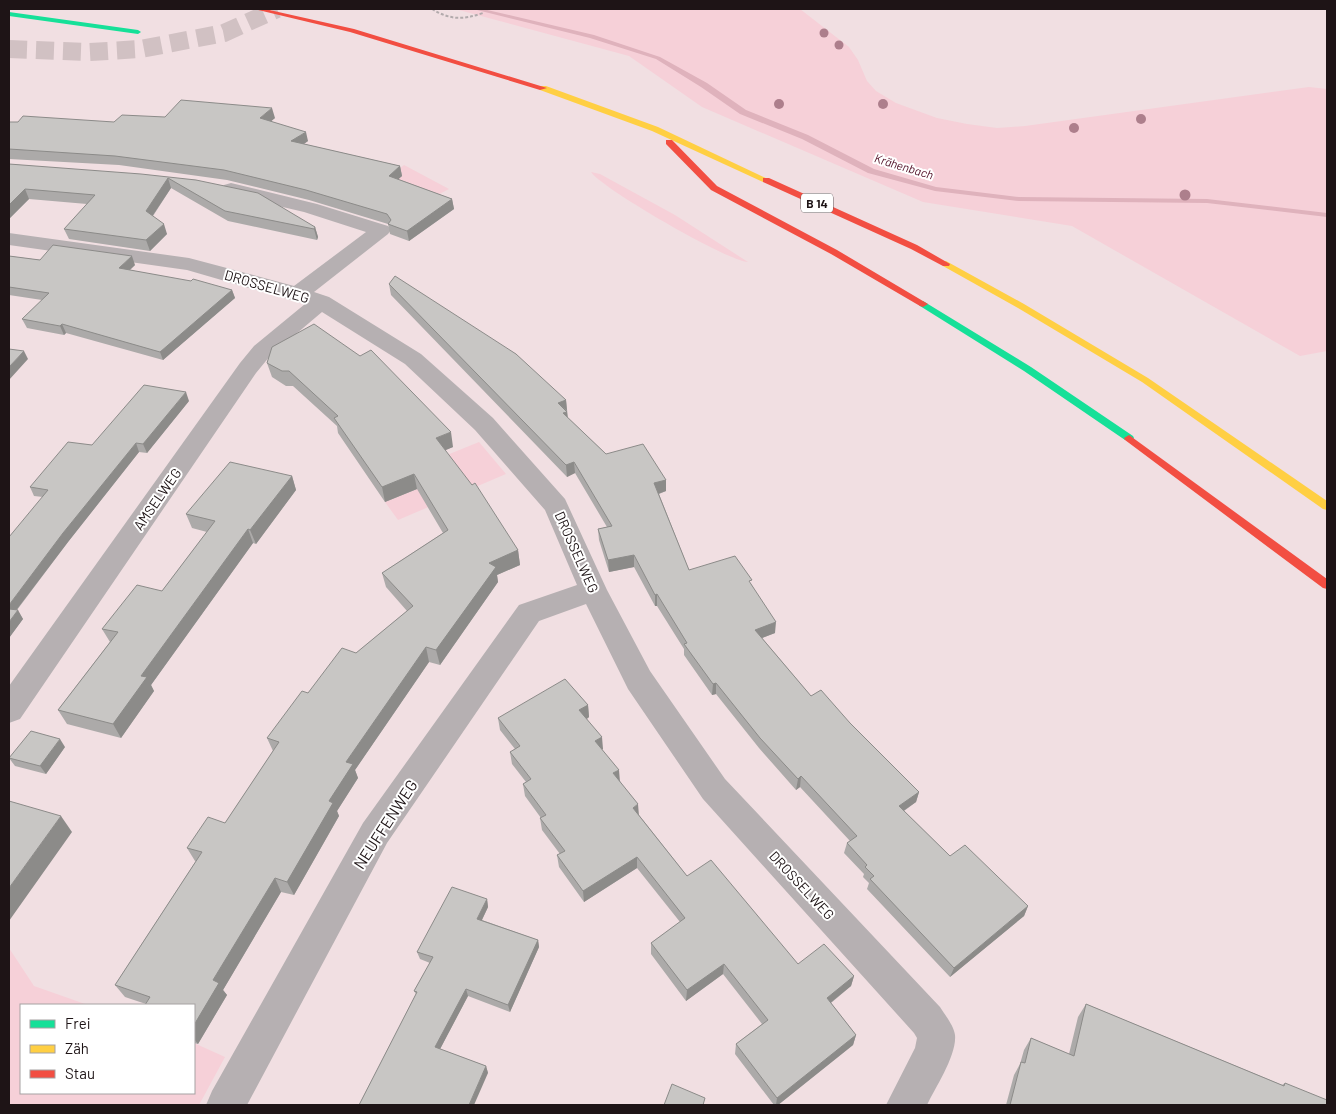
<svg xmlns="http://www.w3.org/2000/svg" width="1336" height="1114" font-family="Barlow,sans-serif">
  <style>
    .green { fill: #f6d0d8 }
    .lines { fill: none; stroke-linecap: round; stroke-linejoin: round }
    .stream { fill: #dfb2bc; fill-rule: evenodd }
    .secondary-tunnel { stroke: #d1c1c3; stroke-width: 18; stroke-dasharray: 18 9; stroke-linecap: butt }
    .path { stroke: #b2aaac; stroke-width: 2; stroke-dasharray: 3 2; stroke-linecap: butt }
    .street { fill: #b6b0b2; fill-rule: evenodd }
    .fast { fill: #16e098; fill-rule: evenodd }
    .slow { fill: #ffcf43; fill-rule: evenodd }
    .jam { fill: #f24e42; fill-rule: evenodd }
    .tree { fill: #ad7f8c }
    .wall { fill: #acaaa9 }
    .shaded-wall { fill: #8c8b89 }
    .building { fill: #c8c6c4; stroke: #8c8b89 }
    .labels { text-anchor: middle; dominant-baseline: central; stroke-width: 4; stroke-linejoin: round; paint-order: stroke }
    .far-water-label { font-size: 12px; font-style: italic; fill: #510f27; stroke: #fff }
    .shield { fill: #fff; stroke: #625a5c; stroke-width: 1 }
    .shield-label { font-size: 12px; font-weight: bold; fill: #1e1416 }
    .street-label { font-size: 14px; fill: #1e1416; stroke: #fff }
    .near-street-label { font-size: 16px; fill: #1e1416; stroke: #fff }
  </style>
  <rect width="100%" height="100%" fill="#f1dfe2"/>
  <path class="green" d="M 455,9 L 800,9 L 849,47 L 858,60 L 867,81 L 876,91 L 896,103 L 937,118 L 967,124 L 997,128 L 1025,126 L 1309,87 L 1327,89 L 1327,351 L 1300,356 L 1072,226 L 923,202 L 702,107 L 629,56 Z
    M 404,165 L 449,189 L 428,200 L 353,204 Z
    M 591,172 L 600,174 L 675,215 L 748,262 C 729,262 601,188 591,172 Z
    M 479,442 L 506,474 L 398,520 L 385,502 L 454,474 L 442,457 Z
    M 9,948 L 34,986 L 88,1005 L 21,1005 L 21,1093 L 194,1093 L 194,1043 L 225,1057 L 199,1105 L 9,1105 Z"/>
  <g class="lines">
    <path class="stream" d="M 473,9 L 483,9 L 594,35 L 660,57 L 707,83 L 746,110 L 808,135 L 874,169 L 936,187 L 1019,197 L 1207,199 L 1327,213 L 1327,217 L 1207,203 L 1019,201 L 935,191 L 868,173 L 802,139 L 740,114 L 701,87 L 656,59 L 590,38 Z"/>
    <path class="secondary-tunnel" d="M 9,49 L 89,52 L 141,49 L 224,33 L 277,9"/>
    <path class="path" d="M 432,9 C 450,20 463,20 483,13"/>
    <path class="street" d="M 231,183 L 317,204 L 388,226 L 391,230 L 388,234 L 314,292 L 329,297 L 421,354 L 493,418 L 565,499 L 607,590 L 650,671 L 725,779 L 940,1007 C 945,1015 954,1026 955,1035 C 957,1055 935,1088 927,1105 L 886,1105 L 915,1048 L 917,1038 L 914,1033 L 703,799 L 628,689 L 586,604 L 539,621 L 387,843 L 247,1105 L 206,1105 L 212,1091 L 363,823 L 519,605 L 577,585 L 545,510 L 475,430 L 405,364 L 322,312 L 270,356 L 256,373 L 20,719 L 9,723 L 9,686 L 240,363 L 254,346 L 305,304 L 187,270 L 9,245 L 9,233 L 189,258 L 294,286 L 366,232 L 304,212 L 224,193 L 221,189 L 224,185 Z"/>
    <path class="fast" d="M 9,12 L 138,30 L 141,32 L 138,34 L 9,16 Z
      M 923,301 L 1031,367 L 1133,436 L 1134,438 L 1133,440 L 1125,440 L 1024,371 L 920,306 L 918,304 Z"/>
    <path class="slow" d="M 540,86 L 546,86 L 658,127 L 770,180 L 763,182 L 652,131 L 540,90 Z
      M 946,261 L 1024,304 L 1148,378 L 1327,501 L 1327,510 L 1323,509 L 1142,382 L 1018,308 L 943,266 L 943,262 Z"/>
    <path class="jam" d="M 254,9 L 265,9 L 354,29 L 547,88 L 540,90 L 350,32 Z
      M 666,140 L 672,140 L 717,186 L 837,250 L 928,304 L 923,307 L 920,306 L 831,254 L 711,190 L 666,144 Z
      M 763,178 L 769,178 L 917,245 L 950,264 L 949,266 L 943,266 L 911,249 L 763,182 Z
      M 1129,435 L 1327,579 L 1327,589 L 1323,588 L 1125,440 L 1124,438 Z"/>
  </g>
  <g class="tree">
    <circle cx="824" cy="33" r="4.5"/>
    <circle cx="839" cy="45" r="4.5"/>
    <circle cx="779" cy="104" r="5"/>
    <circle cx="883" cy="104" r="5"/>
    <circle cx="1141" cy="119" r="5"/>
    <circle cx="1074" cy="128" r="5"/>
    <circle cx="1185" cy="195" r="5.5"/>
  </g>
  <path class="wall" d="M 165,117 L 275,118 L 271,121 L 308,141 L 304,144 L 400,166 L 402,176 L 398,179 L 452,199 L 454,209 L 409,241 L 390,234 L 388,224 L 309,200 L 227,180 L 119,165 L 9,159 L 9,122 L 114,122 Z
    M 9,164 L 196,180 L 315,227 L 318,237 L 317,240 L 228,221 L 171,188 L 153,216 L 167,234 L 150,251 L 69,239 L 64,229 L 87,204 L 29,199 L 9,219 Z
    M 9,256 L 40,260 L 135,265 L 130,270 L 232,290 L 235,298 L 163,360 L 66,333 L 64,335 L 27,328 L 22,319 L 42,300 L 9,295 Z
    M 389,284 L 566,400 L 568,418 L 606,454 L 666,480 L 666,491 L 659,494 L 689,570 L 751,584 L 775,633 L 762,638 L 811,696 L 850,723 L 919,792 L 916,802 L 904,811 L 950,856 L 1028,906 L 1024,916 L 950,977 L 867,889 L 869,883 L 863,877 L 864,874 L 844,853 L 847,843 L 850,841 L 800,787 L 796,790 L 759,748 L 716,694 L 712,695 L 684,655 L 684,649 L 657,606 L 655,606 L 634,567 L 609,572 L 599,540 L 598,529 L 607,527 L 575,473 L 567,477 L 391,295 Z
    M 272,347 L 453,447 L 445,450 L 518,550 L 520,565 L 497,575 L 498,582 L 440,665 L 429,662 L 355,770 L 358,778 L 337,811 L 339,816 L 294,895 L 281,892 L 223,990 L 227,995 L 198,1044 L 194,1043 L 194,1005 L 146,1004 L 125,997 L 115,985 L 196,861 L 195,861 L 187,848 L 225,823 L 273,751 L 267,738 L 308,693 L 407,611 L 386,587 L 382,573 L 443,533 L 417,489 L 385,502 L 338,433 L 337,426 L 293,386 L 286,386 L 272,377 L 267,363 Z
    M 189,401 L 147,453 L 139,452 L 68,542 L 17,610 L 23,619 L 9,638 L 43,497 L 34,496 L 30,487 L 92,445 Z
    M 292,476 L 296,490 L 256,544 L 253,543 L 151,685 L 154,691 L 121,738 L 67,724 L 58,710 L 110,642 L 102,629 L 162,591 L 207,532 L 192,528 L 186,514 Z
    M 588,705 L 589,717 L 587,719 L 603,749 L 602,749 L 639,815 L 687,876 L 798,964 L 854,976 L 851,986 L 831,1003 L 856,1035 L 853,1045 L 778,1105 L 774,1105 L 735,1054 L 736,1044 L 762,1024 L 723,974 L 686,1001 L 651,954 L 651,943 L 680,922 L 637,868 L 584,902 L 559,867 L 557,855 L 560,854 L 542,830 L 540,818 L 541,818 L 525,796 L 523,784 L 526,782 L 512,764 L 510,752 L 515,749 L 500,730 L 498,718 Z
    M 65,747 L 46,774 L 15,766 L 9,758 Z
    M 487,899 L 488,907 L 482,920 L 538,940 L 539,947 L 510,1012 L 468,996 L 440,1049 L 486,1066 L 488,1073 L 359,1105 L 416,994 L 414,991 L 430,963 L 420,959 L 417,952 Z
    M 1086,1004 L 1282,1085 L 1285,1083 L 1327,1105 L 1006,1105 L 1014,1075 L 1020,1064 L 1024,1050 L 1031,1038 L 1069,1054 L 1078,1017 Z"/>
  <path class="shaded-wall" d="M 272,108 L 275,118 L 263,128 L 260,118 Z
    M 306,132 L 308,141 L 293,151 L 291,141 Z
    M 400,166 L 402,176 L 391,186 L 389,176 Z
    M 168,178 L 171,188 L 149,221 L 146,211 Z
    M 25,189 L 29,199 L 9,219 L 9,205 Z
    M 452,199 L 454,209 L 409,241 L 407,231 Z
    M 164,224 L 167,234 L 150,251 L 146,240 Z
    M 315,227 L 318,237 L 317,240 L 314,229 Z
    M 132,256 L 135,265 L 123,276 L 119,268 Z
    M 232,290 L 235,298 L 163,360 L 160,352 Z
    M 62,324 L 66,333 L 64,335 L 60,326 Z
    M 24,351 L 28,359 L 9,380 L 9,367 Z
    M 186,392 L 189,401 L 147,453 L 143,444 Z
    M 566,400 L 567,411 L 558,403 Z
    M 567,412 L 568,423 L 563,413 Z
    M 451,432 L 453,447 L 439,453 L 436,438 Z
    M 136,443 L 139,452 L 68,542 L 11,617 L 9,613 L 9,605 L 63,533 Z
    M 574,462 L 575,473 L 567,477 L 566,465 Z
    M 414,474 L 417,489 L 385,502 L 382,487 Z
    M 292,476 L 296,490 L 256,544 L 250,530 Z
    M 666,480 L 666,491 L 655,495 L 654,483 Z
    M 248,529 L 253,543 L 151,685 L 154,691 L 121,738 L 113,724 L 141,676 Z
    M 518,550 L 520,565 L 497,575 L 498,582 L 440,665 L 436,650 L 489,563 Z
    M 634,555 L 634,567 L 609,572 L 608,560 Z
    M 657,594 L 657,606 L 655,606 L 655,595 Z
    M 18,610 L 23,619 L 9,638 L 9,622 Z
    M 776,622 L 775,633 L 754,641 L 755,630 Z
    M 426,647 L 429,662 L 355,770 L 358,778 L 337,811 L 339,816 L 294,895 L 287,882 L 329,801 L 346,762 Z
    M 716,683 L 716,694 L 712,695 L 713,684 Z
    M 588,705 L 589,717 L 581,723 L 579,710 Z
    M 602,737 L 603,749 L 596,753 L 595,741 Z
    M 60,739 L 65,747 L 46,774 L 40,766 Z
    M 619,770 L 620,782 L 613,773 Z
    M 801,776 L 800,787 L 796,790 L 798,779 Z
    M 919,792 L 916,802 L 896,816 L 899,806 Z
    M 638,804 L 639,816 L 633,808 Z
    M 61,816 L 72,832 L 9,921 L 9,888 Z
    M 637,857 L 637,868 L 584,902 L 583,891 Z
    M 275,878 L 281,892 L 223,990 L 227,995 L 198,1044 L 194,1039 L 194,1025 L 213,980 Z
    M 487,899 L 488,907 L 479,926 L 477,919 Z
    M 1028,906 L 1024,916 L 950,977 L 954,968 Z
    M 538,940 L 539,947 L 510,1012 L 508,1005 Z
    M 724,964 L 723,974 L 686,1001 L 687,990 Z
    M 854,976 L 851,986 L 824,1008 L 827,998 Z
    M 466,989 L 468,996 L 438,1053 L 435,1047 Z
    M 856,1035 L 853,1045 L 778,1105 L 776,1105 L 777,1098 Z
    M 486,1066 L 488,1073 L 474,1105 L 469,1105 Z"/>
  <path class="building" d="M 181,100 L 272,108 L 260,118 L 306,132 L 291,141 L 400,166 L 389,176 L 452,199 L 407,231 L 388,224 L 391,220 L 387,214 L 306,190 L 224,170 L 115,156 L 9,149 L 9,122 L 18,122 L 23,116 L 114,122 L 122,115 L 165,117 Z
    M 9,164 L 141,174 L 196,180 L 258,193 L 315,227 L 314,229 L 225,211 L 168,178 L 146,211 L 164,224 L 146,240 L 64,229 L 95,195 L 25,189 L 9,205 Z
    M 53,245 L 132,256 L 119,268 L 191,281 L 193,279 L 232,290 L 160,352 L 62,324 L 60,326 L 22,319 L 49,293 L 9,287 L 9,256 L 40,260 Z
    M 395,276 L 516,354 L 566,400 L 558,403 L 567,412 L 563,413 L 606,454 L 643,444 L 666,480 L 654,483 L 689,570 L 735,556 L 752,580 L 749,581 L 776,622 L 755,630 L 811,696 L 821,690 L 850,723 L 919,792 L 899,806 L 950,856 L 965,845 L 1028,906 L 954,968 L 870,879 L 874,876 L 865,867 L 867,865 L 847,843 L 857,836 L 801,776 L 798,779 L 760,738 L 716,683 L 713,684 L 684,644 L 687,643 L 657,594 L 655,595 L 634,555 L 608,560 L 598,529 L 612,526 L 574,462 L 566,465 L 389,284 Z
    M 314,324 L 360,356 L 371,350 L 451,432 L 436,438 L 472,485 L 475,483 L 518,550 L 489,563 L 496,567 L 436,650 L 426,647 L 346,762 L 353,764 L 329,801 L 333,803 L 287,882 L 275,878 L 213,980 L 219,983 L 194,1025 L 194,1005 L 145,1005 L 150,997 L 115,985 L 202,852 L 187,848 L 208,817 L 225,823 L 279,742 L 267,738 L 302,691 L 308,693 L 342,648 L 356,653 L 413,606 L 382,573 L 448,530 L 414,474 L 382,487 L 334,418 L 338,416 L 289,371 L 282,371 L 267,363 L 272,347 Z
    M 9,349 L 24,351 L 9,367 Z
    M 144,385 L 186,392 L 143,444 L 136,443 L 63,533 L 9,605 L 9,537 L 48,490 L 30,487 L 68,442 L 92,445 Z
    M 230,462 L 292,476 L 250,530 L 248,529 L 141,676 L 147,677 L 113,724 L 58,710 L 118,632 L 102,629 L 137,585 L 162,591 L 215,521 L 186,514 Z
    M 9,609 L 18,610 L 9,622 Z
    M 565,679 L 588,705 L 579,710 L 602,737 L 595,741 L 619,770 L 613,773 L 638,804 L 633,808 L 687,876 L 711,860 L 798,964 L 824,944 L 854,976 L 827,998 L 856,1035 L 777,1098 L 736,1044 L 768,1020 L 724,964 L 687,990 L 651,943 L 685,918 L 637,857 L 583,891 L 557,855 L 565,851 L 540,818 L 546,815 L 523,784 L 531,779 L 510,752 L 520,746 L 498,718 Z
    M 31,731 L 60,739 L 40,766 L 9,758 Z
    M 9,801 L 61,816 L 9,888 Z
    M 452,887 L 487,899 L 477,919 L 538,940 L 508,1005 L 466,989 L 435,1047 L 486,1066 L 469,1105 L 359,1105 L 417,992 L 414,991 L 433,957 L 417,952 Z
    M 1086,1004 L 1284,1086 L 1285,1083 L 1327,1100 L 1327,1105 L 1010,1105 L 1021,1062 L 1025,1063 L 1031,1038 L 1074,1056 Z
    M 672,1084 L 705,1098 L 703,1105 L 664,1105 Z"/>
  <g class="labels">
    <g class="far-water-label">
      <text transform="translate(904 166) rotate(17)">Krähenbach</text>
    </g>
    <rect class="shield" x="801" y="193.5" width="32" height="19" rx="4"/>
    <g class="shield-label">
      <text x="817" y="203">B 14</text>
    </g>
    <g class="street-label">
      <text transform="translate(267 286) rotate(16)">DROSSELWEG</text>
      <text transform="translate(157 499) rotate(-55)">AMSELWEG</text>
      <text transform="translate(577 552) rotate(66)">DROSSELWEG</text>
      <text transform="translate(802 885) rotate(47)">DROSSELWEG</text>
    </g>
    <g class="near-street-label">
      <text transform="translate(385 824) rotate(-57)">NEUFFENWEG</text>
    </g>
  </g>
  <rect width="1336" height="1114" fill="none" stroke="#1e1416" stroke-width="20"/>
  <rect x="20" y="1004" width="175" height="90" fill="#ffffff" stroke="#a5a1a2"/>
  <rect x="30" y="1020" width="25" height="8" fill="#16e098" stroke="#a5a1a2"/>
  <text x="65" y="1029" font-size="15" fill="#1e1416">Frei</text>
  <rect x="30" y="1045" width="25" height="8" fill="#ffcf43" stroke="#a5a1a2"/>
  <text x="65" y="1054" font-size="15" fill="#1e1416">Zäh</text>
  <rect x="30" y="1070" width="25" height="8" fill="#f24e42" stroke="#a5a1a2"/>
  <text x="65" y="1079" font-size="15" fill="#1e1416">Stau</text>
</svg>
